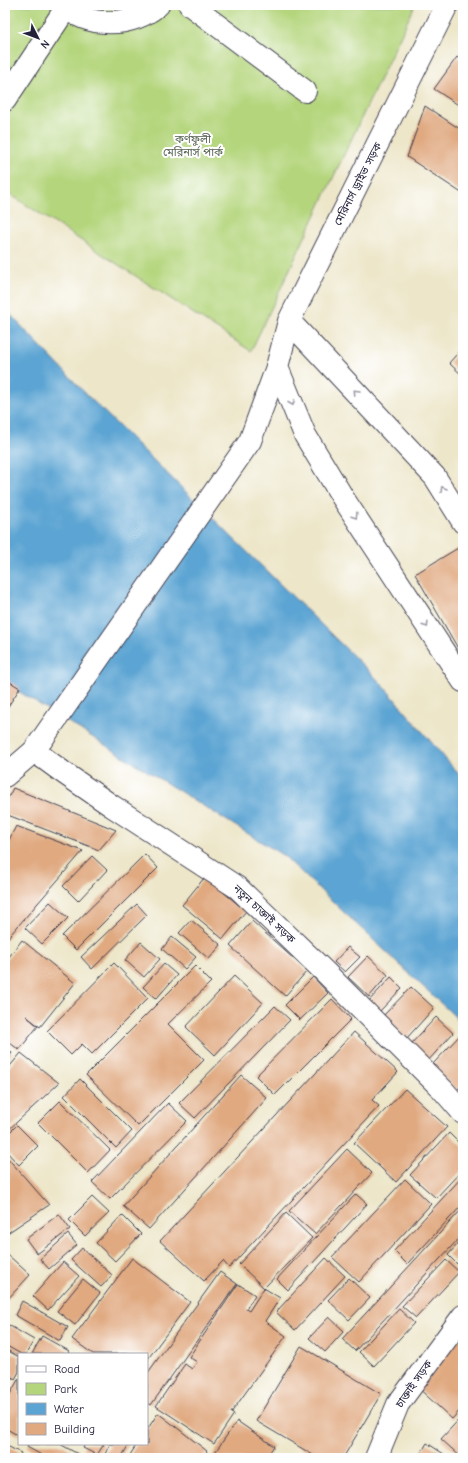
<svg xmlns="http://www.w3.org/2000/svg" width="468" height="1463" font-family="'Comic Neue','Noto Sans Bengali',sans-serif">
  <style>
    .green { fill: #b4d57c; stroke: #6b7c5c }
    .water { fill: #5ca4d3; stroke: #3f6387 }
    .building { fill: #e0a980 }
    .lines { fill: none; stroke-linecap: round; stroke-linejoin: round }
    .pedestrian-casing { stroke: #403f50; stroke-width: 24 }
    .minor-casing { stroke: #403f50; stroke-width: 24 }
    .tertiary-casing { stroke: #403f50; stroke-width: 24 }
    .secondary-casing { stroke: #403f50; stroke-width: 24 }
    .pedestrian { stroke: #fff; stroke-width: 22 }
    .minor { stroke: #fff; stroke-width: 22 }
    .tertiary { stroke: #fff; stroke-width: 22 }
    .secondary { stroke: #fff; stroke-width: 22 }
    .oneway { stroke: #9c9ca7 }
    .labels { text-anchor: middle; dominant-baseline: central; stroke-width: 4; stroke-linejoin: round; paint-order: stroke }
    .park-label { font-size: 11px; fill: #556152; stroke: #fff }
    .street-label { font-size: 11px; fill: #22223b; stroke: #fff }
  </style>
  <rect width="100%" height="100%" fill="#fff"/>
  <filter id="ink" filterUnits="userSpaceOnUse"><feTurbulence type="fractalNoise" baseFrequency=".025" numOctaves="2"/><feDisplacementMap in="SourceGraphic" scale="8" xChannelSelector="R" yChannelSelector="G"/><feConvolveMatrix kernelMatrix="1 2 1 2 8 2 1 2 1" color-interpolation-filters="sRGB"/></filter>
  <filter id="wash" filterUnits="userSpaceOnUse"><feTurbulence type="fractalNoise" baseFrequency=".012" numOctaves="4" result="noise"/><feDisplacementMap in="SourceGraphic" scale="16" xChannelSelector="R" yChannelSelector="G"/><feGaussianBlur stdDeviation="0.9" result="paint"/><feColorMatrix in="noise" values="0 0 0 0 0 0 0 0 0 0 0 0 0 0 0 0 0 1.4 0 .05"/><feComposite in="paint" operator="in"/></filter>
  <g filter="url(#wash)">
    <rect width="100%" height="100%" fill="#ede6c9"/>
    <path class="green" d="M 5,5 L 415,5 L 251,351 L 5,191 Z"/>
    <path class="water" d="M 5,309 L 87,395 L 381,683 L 462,778 L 463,1024 L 284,856 L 5,683 Z"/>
    <g id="blocks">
      <path class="building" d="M 457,57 L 463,61 L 463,108 L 434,89 Z
        M 425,106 L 463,131 L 463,194 L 407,157 Z
        M 463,347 L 463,376 L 449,363 Z
        M 463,545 L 463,657 L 415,574 Z
        M 5,679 L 20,688 L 5,711 Z
        M 13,788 L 116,830 L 99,850 L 5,814 L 5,804 Z
        M 16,826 L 83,851 L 5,941 L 5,848 Z
        M 145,854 L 158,868 L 76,950 L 62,936 Z
        M 92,856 L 107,870 L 78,901 L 63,886 Z
        M 205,877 L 246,911 L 223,939 L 182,905 Z
        M 50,902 L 68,918 L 42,944 L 25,928 Z
        M 137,904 L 147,915 L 92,969 L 81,957 Z
        M 191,920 L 221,945 L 209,959 L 179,933 Z
        M 252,921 L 307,971 L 285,996 L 230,946 Z
        M 172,937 L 196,957 L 185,969 L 162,949 Z
        M 22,940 L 75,983 L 40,1027 L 26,1016 L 38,1026 L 19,1050 L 5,1039 L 5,962 Z
        M 141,942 L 160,959 L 144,977 L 125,960 Z
        M 348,947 L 360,957 L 345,972 L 334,962 Z
        M 368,956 L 388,975 L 369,997 L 348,977 Z
        M 114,963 L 148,998 L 92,1054 L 82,1044 L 71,1055 L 47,1031 Z
        M 164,964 L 177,975 L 156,999 L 143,987 Z
        M 195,966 L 211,982 L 168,1024 L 204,1060 L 138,1126 L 86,1075 Z
        M 234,976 L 263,1003 L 215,1055 L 186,1027 Z
        M 313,977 L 328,993 L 300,1020 L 285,1005 Z
        M 391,977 L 402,988 L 379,1012 L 368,1002 Z
        M 411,987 L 434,1008 L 406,1039 L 382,1017 Z
        M 332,999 L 351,1019 L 275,1095 L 256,1076 Z
        M 275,1006 L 290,1020 L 195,1118 L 179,1103 Z
        M 436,1017 L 453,1033 L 427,1062 L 410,1045 Z
        M 354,1032 L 398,1072 L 372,1100 L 379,1106 L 229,1268 L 223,1261 L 204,1281 L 160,1241 Z
        M 462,1033 L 463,1035 L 463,1084 L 457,1090 L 431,1066 Z
        M 5,1048 L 12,1053 L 5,1061 Z
        M 21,1053 L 59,1083 L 5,1133 L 5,1072 Z
        M 241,1075 L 267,1098 L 149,1229 L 123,1206 Z
        M 80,1079 L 132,1131 L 116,1148 L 64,1096 Z
        M 405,1089 L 447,1127 L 396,1182 L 354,1143 Z
        M 60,1101 L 110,1150 L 88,1173 L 38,1123 Z
        M 168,1103 L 187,1121 L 110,1199 L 92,1182 Z
        M 17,1125 L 38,1146 L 19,1165 L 5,1150 L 5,1137 Z
        M 449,1133 L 463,1147 L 463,1169 L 436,1198 L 410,1175 Z
        M 347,1149 L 372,1173 L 315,1234 L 289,1211 Z
        M 5,1155 L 49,1205 L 6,1234 L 5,1233 Z
        M 463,1176 L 463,1204 L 407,1264 L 394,1251 Z
        M 405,1179 L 431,1204 L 359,1282 L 332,1257 Z
        M 356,1194 L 367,1204 L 288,1290 L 277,1279 Z
        M 92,1197 L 109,1213 L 85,1236 L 69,1220 Z
        M 463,1208 L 463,1234 L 355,1351 L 342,1339 Z
        M 286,1213 L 312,1238 L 264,1288 L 239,1264 Z
        M 59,1214 L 70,1229 L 37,1254 L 26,1239 Z
        M 122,1215 L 141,1234 L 115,1261 L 96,1243 Z
        M 68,1234 L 77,1245 L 49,1269 L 40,1259 Z
        M 463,1238 L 463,1258 L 457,1264 L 448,1255 Z
        M 82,1248 L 112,1275 L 101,1287 L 71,1260 Z
        M 8,1255 L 30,1275 L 5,1302 L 5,1258 Z
        M 132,1258 L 190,1302 L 147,1360 L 147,1354 L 93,1354 L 72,1339 Z
        M 326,1258 L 345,1276 L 295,1330 L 276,1312 Z
        M 446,1260 L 459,1272 L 416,1318 L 402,1306 Z
        M 63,1262 L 79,1276 L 48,1310 L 33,1296 Z
        M 220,1272 L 237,1284 L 151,1405 L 147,1402 L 147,1374 Z
        M 349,1278 L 370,1298 L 349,1320 L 328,1300 Z
        M 83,1279 L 100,1293 L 75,1325 L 57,1311 Z
        M 238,1284 L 255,1295 L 246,1309 L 249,1311 L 264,1288 L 280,1298 L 265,1321 L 286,1336 L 231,1413 L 234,1414 L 214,1444 L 156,1406 L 185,1364 L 192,1369 L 197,1362 L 189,1357 Z
        M 22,1301 L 68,1327 L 60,1341 L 15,1315 Z
        M 399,1309 L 414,1323 L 374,1366 L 359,1352 Z
        M 329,1317 L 344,1331 L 325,1352 L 309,1338 Z
        M 5,1323 L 34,1340 L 26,1354 L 21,1354 L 5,1345 Z
        M 463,1334 L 463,1407 L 452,1419 L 415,1385 Z
        M 42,1336 L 69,1351 L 68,1354 L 32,1354 Z
        M 301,1346 L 381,1394 L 343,1458 L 318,1458 L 256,1421 Z
        M 5,1349 L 19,1357 L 19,1372 L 15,1379 L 5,1373 Z
        M 19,1378 L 19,1436 L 5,1428 L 5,1403 Z
        M 158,1413 L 207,1451 L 203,1458 L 128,1458 L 137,1444 L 147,1444 L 147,1430 Z
        M 463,1415 L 463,1458 L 462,1458 L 441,1439 Z
        M 237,1421 L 274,1446 L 266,1458 L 211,1458 Z
        M 427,1443 L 450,1458 L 418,1458 Z
        M 28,1444 L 60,1444 L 85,1458 L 47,1458 L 27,1447 Z
        M 85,1444 L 104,1444 L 97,1455 L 83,1448 Z
        M 110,1444 L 129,1444 L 121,1458 L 103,1458 Z
        M 5,1445 L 21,1453 L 19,1458 L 5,1458 Z"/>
    </g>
  </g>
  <g filter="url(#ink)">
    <use href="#blocks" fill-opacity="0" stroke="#403f50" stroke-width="1"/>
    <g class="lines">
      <defs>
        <path id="pedestrian" d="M 63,5 C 89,29 132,27 158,5
          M 190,5 L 305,91
          M 5,100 L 66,8"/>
        <path id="minor" d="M 277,367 L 250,441 L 34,751 L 64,773 L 112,806 L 238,888 L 326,973 L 443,1090 L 463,1113"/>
        <path id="tertiary" d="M 447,5 L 289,321 L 277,367 L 305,435 L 343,498 L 463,681
          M 289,321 L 435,477 L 463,522"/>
        <path id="secondary" d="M 5,776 L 34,751
          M 376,1458 L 398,1404 L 463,1316"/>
      </defs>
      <use href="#pedestrian" class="pedestrian-casing"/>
      <use href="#minor" class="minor-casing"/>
      <use href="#tertiary" class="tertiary-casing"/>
      <use href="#secondary" class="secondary-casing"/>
      <use href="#pedestrian" class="pedestrian"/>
      <use href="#minor" class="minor"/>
      <use href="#tertiary" class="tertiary"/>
      <use href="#secondary" class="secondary"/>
    </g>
    <defs><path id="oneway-chevron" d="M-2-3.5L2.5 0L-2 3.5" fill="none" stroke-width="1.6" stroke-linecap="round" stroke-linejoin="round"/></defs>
    <g class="oneway">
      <use href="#oneway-chevron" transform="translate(356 392) rotate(-133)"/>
      <use href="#oneway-chevron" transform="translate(292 403) rotate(68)"/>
      <use href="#oneway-chevron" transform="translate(443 489) rotate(-121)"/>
      <use href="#oneway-chevron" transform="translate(355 516) rotate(57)"/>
      <use href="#oneway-chevron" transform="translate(426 625) rotate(57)"/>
    </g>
  </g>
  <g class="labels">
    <g class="park-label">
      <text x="193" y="139">কর্ণফুলী<tspan x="193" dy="13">মেরিনার্স পার্ক</tspan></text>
    </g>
    <g class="street-label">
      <text transform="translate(358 184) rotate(-63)">মেরিনার্স ড্রাইভ সড়ক</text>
      <text transform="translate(264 914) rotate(43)">নতুন চাক্তাই সড়ক</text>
      <text transform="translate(414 1384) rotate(-55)">চাক্তাই সড়ক</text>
    </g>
  </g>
  <rect width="468" height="1463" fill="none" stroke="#fff" stroke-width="20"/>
  <rect x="18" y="1353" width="130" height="92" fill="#ffffff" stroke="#a7a7b1"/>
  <rect x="26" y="1366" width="20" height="6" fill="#ffffff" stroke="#a7a7b1"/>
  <text x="54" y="1373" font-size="12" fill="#22223b">Road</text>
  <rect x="26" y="1383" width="20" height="12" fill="#b4d57c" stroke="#a7a7b1"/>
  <text x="54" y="1393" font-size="12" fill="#22223b">Park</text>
  <rect x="26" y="1403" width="20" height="12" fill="#5ca4d3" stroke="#a7a7b1"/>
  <text x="54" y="1413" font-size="12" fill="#22223b">Water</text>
  <rect x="26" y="1423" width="20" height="12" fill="#e0a980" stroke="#a7a7b1"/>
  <text x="54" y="1433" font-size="12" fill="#22223b">Building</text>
  <g transform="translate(38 38) rotate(132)" stroke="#ffffff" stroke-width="3" paint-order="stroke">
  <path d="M0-3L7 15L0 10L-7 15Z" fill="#22223b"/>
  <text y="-6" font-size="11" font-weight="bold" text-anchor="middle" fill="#22223b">N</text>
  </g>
</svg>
